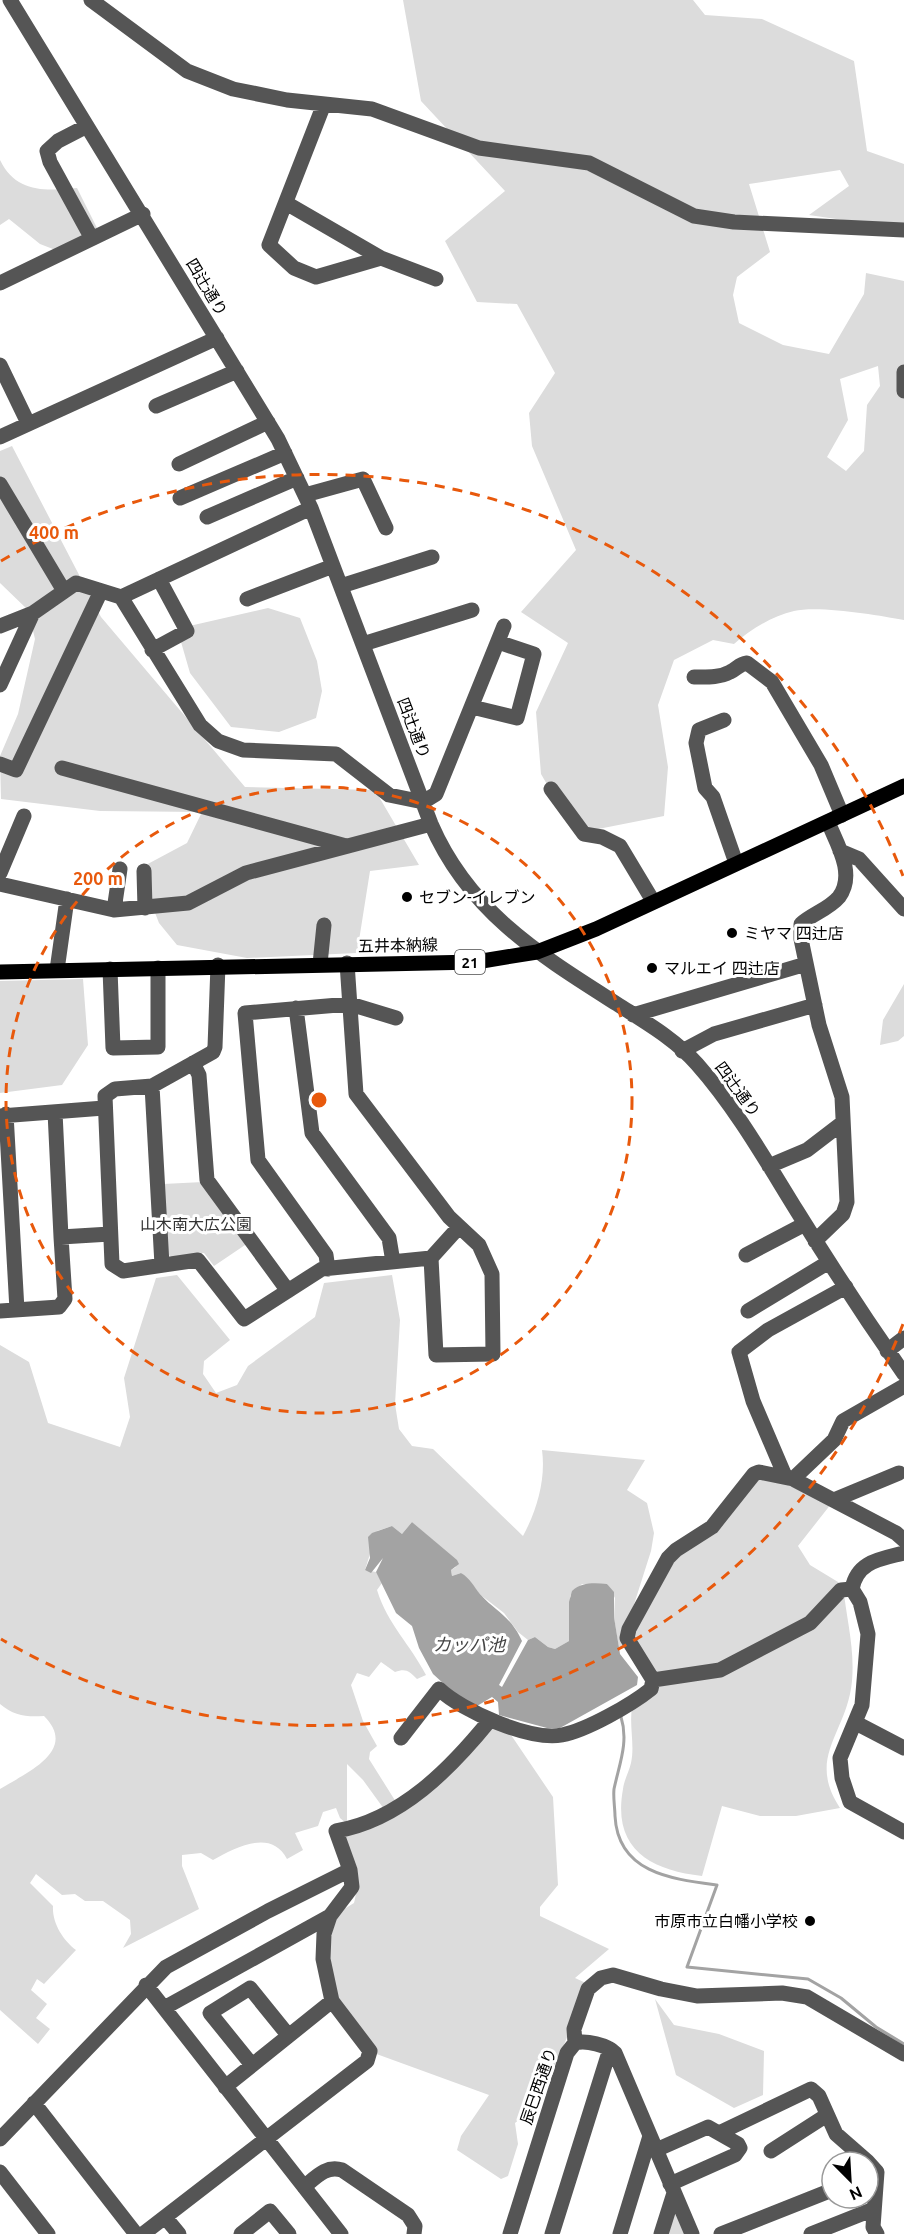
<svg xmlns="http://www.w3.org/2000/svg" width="904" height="2234" font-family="Ubuntu,'Noto Sans JP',sans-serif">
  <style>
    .green { fill: #dcdcdc; fill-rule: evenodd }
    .water { fill: #a3a3a3 }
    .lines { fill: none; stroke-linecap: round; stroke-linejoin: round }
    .stream { stroke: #a3a3a3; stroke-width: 3 }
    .minor { stroke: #555; stroke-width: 15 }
    .major { stroke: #000; stroke-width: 15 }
    .ring { fill: none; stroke: #e8590c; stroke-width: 3; stroke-dasharray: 10 8 }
    .poi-dot { fill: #000; stroke: #fff; stroke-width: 2 }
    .labels { text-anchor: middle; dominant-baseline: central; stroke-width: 6; stroke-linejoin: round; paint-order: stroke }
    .shield { fill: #fff; stroke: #4c4c4c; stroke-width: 1.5 }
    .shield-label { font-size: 15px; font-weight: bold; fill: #000 }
    .street-label { font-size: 16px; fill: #000; stroke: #fff }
    .poi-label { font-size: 16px; fill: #000; stroke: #fff; text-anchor: start }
    .park-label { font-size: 16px; fill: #333; stroke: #fff }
    .water-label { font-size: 18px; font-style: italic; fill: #444; stroke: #fff }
    .centre { fill: #e8590c; stroke: #fff; stroke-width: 3 }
    .ring-label { font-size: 18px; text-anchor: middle; font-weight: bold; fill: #e8590c; stroke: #fff; stroke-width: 6; stroke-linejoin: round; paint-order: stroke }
  </style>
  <rect width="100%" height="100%" fill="#fff"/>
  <path class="green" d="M 403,0 L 693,0 L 705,15 L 762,19 L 854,61 L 867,151 L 904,164 L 904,229 L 809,215 L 849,186 L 840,170 L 749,184 L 770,252 L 737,277 L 733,295 L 739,323 L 783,345 L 829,354 L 864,294 L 866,273 L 904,281 L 904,620 C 878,615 818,605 794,611 C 772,616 750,630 734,644 L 713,640 L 674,660 L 658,705 L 668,767 L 664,816 L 588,831 L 563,812 L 541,774 L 536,712 L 568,643 L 521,612 L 576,550 L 532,446 L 529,413 L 555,373 L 517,304 L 477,302 L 445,241 L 505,191 L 421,101 ZM 878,366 L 880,386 L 867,405 L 864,451 L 846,471 L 827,457 L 848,420 L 840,379 Z
    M 0,160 C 16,193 45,191 77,188 L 101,236 L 71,256 L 40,244 L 9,219 L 0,225 Z
    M 12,446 L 101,617 L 245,787 L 375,790 L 419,865 L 370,871 L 357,953 L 247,958 L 177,945 L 159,923 L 145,887 L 144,866 L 187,843 L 202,812 L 100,811 L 1,799 L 0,756 L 18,714 L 35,639 L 28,610 L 0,583 L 0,451 Z
    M 268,608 L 300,618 L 317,661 L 322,691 L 316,718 L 279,732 L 231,727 L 190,673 L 179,635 L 185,627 Z
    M 83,979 L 88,1045 L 62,1085 L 0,1093 L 0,981 Z
    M 904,984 L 904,1036 L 898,1041 L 880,1045 L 883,1020 Z
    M 203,1182 L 248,1243 L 214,1266 L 204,1253 L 173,1258 L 166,1253 L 163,1184 Z
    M 177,1275 L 230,1340 L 204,1361 L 203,1374 L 216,1393 L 237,1385 L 248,1366 L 315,1317 L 324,1283 L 392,1275 L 400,1320 L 395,1404 L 399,1429 L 412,1446 L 433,1449 L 523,1536 C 537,1510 546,1479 542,1450 L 645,1460 L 627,1490 L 647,1503 L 654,1533 L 651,1551 L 623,1639 L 624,1648 L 619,1649 L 614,1617 L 615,1598 L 607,1584 L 582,1584 L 570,1596 L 571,1637 L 569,1641 L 555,1649 L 548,1647 L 535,1637 L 528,1640 L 518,1632 L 504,1613 L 482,1596 L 461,1573 L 452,1576 L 451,1570 L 456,1567 L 442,1548 L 412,1522 L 402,1534 L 392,1526 L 377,1531 L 365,1570 L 376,1572 L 382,1583 L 377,1590 C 388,1625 410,1644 426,1675 L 417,1679 C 409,1671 406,1668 395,1672 L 381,1662 L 369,1677 L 357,1673 L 351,1685 L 363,1721 L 377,1746 L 370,1752 L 369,1759 L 396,1802 L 384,1809 L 363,1780 L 347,1764 L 347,1824 L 340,1818 L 336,1808 L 323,1812 L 318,1826 L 295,1833 L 303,1850 L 287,1859 C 271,1828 235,1848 213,1860 L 201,1853 L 182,1855 L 182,1866 L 199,1909 L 123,1948 L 131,1934 L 130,1920 L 103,1901 L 85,1901 L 75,1894 L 62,1895 L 36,1874 L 30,1883 L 53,1906 C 52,1923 63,1940 76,1950 L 44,1984 L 37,1979 L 31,1990 L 47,2004 L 36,2018 L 50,2029 L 38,2044 L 0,2010 L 0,1789 C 26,1773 79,1751 44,1716 C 26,1717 14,1716 0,1704 L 0,1345 L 29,1362 L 48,1423 L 120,1447 L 130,1417 L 124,1378 L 156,1278 Z
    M 765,1475 L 831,1504 L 798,1546 L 810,1565 L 843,1585 C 846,1617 855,1648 852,1681 C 847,1734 806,1756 840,1808 L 796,1816 L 760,1816 L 722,1806 L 702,1876 C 650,1870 612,1849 623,1789 C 624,1780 629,1772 631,1763 C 635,1745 629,1726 632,1708 L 651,1688 L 629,1644 L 647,1591 L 755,1477 Z
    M 491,1726 L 507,1729 L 553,1797 L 558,1885 L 540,1907 L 540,1916 L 609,1949 L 575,1978 L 588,1984 C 574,2020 545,2102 515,2123 L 518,2144 L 508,2176 L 501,2179 L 457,2150 L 461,2136 L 489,2095 L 371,2052 L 343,2014 L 327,1972 L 329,1929 L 336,1914 L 354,1903 C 361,1880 348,1855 342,1833 L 368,1825 Z
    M 655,1999 L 674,2025 L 719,2034 L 764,2051 L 763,2095 L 734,2108 L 676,2075 Z
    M 676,2210 L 687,2234 L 665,2234 Z"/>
  <path class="water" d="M 412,1522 L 457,1560 L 459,1564 L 451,1570 L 452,1576 L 461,1573 C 470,1578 474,1587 480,1594 C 497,1613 510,1615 522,1641 L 499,1685 L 502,1687 L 528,1640 L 535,1637 L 548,1647 L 555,1649 L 569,1641 L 569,1602 L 572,1591 C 582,1582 594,1583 607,1584 L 614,1592 L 614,1617 L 620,1654 L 638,1677 L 637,1685 L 560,1728 L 547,1728 L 499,1715 L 498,1702 L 492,1697 L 477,1706 L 456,1695 L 433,1674 L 419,1648 L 412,1626 L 396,1613 L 376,1572 L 383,1558 L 371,1573 L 365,1570 L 370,1558 L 368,1537 L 372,1533 L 392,1526 L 402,1534 Z"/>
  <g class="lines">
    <path class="stream" d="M 621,1717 C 629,1742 619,1765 614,1789 C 613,1798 615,1808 615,1816 C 618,1873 671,1879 717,1885 L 687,1967 L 808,1979 L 841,1998 L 876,2027 L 904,2044"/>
    <path class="minor" d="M 10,0 L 278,439 L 311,508 L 431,824 C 469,912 540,955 617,1004 C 645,1022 675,1039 697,1064 C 736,1108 766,1161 797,1211 C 831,1266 867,1321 904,1374
      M 91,0 L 187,71 L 233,89 L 287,100 L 372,109 L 479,148 L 589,163 L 694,216 L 734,222 L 904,230
      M 324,104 L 269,245 L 294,268 L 316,277 L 381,258 L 436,279
      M 87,126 L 58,141 L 47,151 L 50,162 L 91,237
      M 286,203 L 381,258
      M 0,283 L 143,214
      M 0,365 L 28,423
      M 904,372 L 904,391
      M 156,406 L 237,371
      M 0,437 L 217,338
      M 179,464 L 268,422
      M 0,484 L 64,591
      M 305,495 L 363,479 L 386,528
      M 180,498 L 285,453
      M 207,517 L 297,478
      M 341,586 L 432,557
      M 121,597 L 311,508
      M 247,599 L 333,566
      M 0,626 L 33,613 L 76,583 L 121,597 L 200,725 L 218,741 L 243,750 L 336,754 L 389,795 L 423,802 L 436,794 L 504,626
      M 363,644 L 472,610
      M 152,650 L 187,631 L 159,579
      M 694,677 C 706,677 719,678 730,672 C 737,669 739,664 747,663 L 772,682 L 821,765 L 842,815
      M 0,685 L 33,613
      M 472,707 L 517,718 L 534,654 L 498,642
      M 724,720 L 699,730 L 696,743 L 705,788 L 713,797 L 736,863
      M 0,764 L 16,770 L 101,591
      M 62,768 L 346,846
      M 551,789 L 584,834 L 602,837 L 620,846 L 653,901
      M 840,851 L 859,859 L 904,909
      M 144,871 L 145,908
      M 0,873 L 24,816
      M 0,884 L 114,910 L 188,903 L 246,873 L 431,824
      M 114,910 L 120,869
      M 347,963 L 356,1094 L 449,1217 L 479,1245 L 492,1274 L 493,1354 L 436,1355 L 431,1258 L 459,1227
      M 320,964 L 324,925
      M 218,965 L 215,1047 L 213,1052 L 152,1086 L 115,1089 L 105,1096 L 112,1264 L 123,1271 L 198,1260 L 244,1319 L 322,1269 L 431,1258
      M 110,969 L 113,1048 L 158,1047 L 158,968
      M 57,970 L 67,899
      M 296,1008 L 312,1133 L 389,1238 L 393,1262
      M 633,1015 L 806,964
      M 682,1051 L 714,1034 L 815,1005
      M 193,1063 L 199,1075 L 207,1180 L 288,1291
      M 152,1086 L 162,1265
      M 55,1112 L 61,1237
      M 6,1114 L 17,1310
      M 0,1116 L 104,1108
      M 769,1166 L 807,1150 L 841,1124
      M 815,1241 L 843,1214 L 847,1202 L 842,1097 L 819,1025 L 801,939 L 801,924 C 812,914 829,909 839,897 C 856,874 837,844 828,822
      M 746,1255 L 805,1224
      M 328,1269 L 326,1255 L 258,1160 L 245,1013 L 350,1004 L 396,1018
      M 0,1311 L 59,1307 L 65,1299 L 61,1237 L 110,1234
      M 748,1311 L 829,1262
      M 887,1351 L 904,1338
      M 785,1476 L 753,1401 L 739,1352 L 768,1330 L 846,1287
      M 793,1479 L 834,1440 L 843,1421 L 904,1386
      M 834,1500 L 899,1473
      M 904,1553 C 881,1559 857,1561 852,1589 L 860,1602 L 868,1634 L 862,1705 L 840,1758 L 842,1778 L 850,1802 L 904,1832
      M 653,1680 L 720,1670 L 810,1623 L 841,1590 L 852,1589
      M 856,1723 L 904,1748
      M 401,1738 L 439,1689 C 462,1711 530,1741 562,1735 C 587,1730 631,1705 651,1689 L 653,1680 L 627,1638 L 629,1629 L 668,1558 L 676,1550 L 712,1527 L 754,1474 L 759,1472 L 793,1479 L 896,1533 L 904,1540
      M 146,1985 L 341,2234
      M 164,2008 L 330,1916
      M 575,2043 L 574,2029 L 588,1989 L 601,1978 L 613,1975 L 661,1989 L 697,1996 L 782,1993 L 807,1997 L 904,2054
      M 252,2065 L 210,2013 L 250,1988 L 288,2035
      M 225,2087 L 332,2001
      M 34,2103 L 136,2234
      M 719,2133 L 811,2089 L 819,2096 L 836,2134 L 868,2162
      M 0,2139 L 166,1967 L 268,1911 L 350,1870
      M 656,2150 L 708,2127 L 738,2144 L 740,2148 L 735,2155 L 670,2184
      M 771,2151 L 827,2115
      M 868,2162 L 877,2172 L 873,2227 L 877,2234
      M 0,2172 L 48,2234
      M 304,2187 C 316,2177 326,2165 342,2170 L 408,2215 L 415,2226 L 414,2234
      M 165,2217 L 179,2234
      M 143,2234 L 367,2061 L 370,2051 L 332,2001 L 323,1959 L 324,1934 L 330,1916 L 352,1887 L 350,1870 L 336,1831 C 401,1820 451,1768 490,1720
      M 241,2234 L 270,2211 L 289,2234
      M 510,2234 L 567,2053 L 575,2043 C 586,2040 607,2045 615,2053 L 692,2234
      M 552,2234 L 610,2049
      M 620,2234 L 650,2136
      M 661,2234 L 674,2193
      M 721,2234 L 832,2190
      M 811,2234 L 874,2209"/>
    <path class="major" d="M 0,972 L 476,962 L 537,952 L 596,929 L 904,786"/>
  </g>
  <g class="ring">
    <circle cx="319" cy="1100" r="313"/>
    <path d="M903 1324A626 626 0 0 1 1 1639M1 561A626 626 0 0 1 903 876"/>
  </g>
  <g class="poi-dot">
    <circle cx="407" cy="897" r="6"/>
    <circle cx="732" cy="933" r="6"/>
    <circle cx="652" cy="968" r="6"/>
    <circle cx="810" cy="1921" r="6"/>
  </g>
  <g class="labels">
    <rect class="shield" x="455" y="950" width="30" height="24" rx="4.5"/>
    <g class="shield-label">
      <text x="470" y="962">21</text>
    </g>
    <g class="street-label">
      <text transform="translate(207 287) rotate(59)">四辻通り</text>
      <text transform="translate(414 728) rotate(69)">四辻通り</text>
      <text transform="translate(398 945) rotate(-1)">五井本納線</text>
      <text transform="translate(738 1089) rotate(54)">四辻通り</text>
      <text transform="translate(538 2086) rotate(-71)">辰巳西通り</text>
    </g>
    <g class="poi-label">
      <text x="419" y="897">セブン-イレブン</text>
      <text x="744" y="933">ミヤマ 四辻店</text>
      <text x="664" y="968">マルエイ 四辻店</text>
      <text x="798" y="1921" text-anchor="end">市原市立白幡小学校</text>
    </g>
    <g class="park-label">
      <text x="196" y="1224">山木南大広公園</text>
    </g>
    <g class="water-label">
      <text x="469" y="1644">カッパ池</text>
    </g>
  </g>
  <circle cx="319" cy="1100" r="9" class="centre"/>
  <g class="ring-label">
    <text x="54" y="539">400 m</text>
    <text x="98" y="885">200 m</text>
  </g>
  <g transform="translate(850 2180) rotate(156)"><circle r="28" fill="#ffffff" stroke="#999999" stroke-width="1.5"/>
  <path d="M0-4.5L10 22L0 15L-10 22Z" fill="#000000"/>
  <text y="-9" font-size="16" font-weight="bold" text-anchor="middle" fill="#000000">N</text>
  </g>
</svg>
